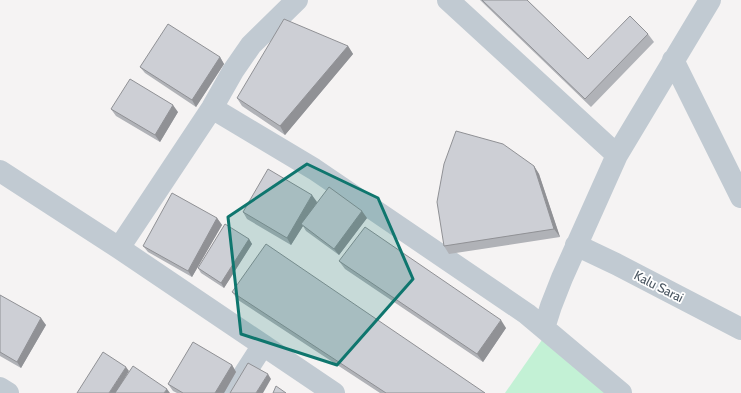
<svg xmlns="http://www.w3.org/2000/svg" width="741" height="393" font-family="Cabin,sans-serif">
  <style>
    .park { fill: #c3f1d5 }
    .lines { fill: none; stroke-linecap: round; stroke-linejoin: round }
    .minor { stroke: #c1cad2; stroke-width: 22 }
    .wall { fill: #b0b2b7 }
    .shaded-wall { fill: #909195 }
    .building { fill: #cdcfd5; stroke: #909195 }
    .marked { fill: #0f766e; fill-opacity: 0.2; stroke: #0f766e; stroke-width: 3; stroke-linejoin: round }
    .labels { text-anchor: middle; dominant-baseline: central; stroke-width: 3.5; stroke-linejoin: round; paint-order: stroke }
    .street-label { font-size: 13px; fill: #4a5661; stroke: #fff }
  </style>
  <rect width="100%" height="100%" fill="#f5f3f3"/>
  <path class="park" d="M 544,337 L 611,393 L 505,393 Z"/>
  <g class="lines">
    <path class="minor" d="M 448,0 L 617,155
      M 673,60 L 741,197
      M 212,108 L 314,169 L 527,314 L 621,393
      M 0,171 L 119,248 L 334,393
      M 576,245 L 616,264 L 741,329
      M 119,248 L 212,108 L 233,71 L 251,45 L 297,0
      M 544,328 L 551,306 L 562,278 L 617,155 L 710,0
      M 0,388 L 8,393
      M 232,393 L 263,345"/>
  </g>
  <path class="wall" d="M 480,0 L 527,0 L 588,59 L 648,34 L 654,42 L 591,107 Z
    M 348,46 L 353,54 L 285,135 L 242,106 L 237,98 Z
    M 220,57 L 224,64 L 196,107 L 145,73 L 140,67 Z
    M 111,109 L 178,112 L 160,142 L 116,116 Z
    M 534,166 L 539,174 L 560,237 L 449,254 L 444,246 Z
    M 317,202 L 315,206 L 367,218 L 339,255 L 306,231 L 303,226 L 291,245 L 247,219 L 243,212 Z
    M 217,218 L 222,225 L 192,277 L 148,252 L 143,246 Z
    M 249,239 L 252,244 L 224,288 L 201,273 L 198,268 Z
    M 339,261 L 506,328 L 483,362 L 345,269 Z
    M 232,292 L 485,393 L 380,393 L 238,300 Z
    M 0,295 L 46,325 L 21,368 L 0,356 Z
    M 232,365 L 236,372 L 224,393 L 177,393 L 173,391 L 168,384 Z"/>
  <path class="shaded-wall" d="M 348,46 L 353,54 L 285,135 L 280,126 Z
    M 220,57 L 224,64 L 196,107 L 192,100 Z
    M 173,105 L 178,112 L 160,142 L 155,135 Z
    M 534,166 L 539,174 L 560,237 L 554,229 Z
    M 312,195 L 317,202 L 303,225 L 301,224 L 303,226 L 291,245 L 287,238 Z
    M 362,211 L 367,218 L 339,255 L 334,249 Z
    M 217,218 L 222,225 L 192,277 L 188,271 Z
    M 249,239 L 252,244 L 224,288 L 221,283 Z
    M 41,318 L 46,325 L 21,368 L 17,362 Z
    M 501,320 L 506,328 L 483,362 L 477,354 Z
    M 232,365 L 236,372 L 224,393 L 215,393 Z
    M 126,367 L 129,371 L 116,393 L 109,393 Z
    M 268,374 L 271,379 L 263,393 L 256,393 Z
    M 167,389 L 170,393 L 164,393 Z"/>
  <path class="building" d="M 482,0 L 527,0 L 588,59 L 630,16 L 648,34 L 585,99 Z
    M 284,19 L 348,46 L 280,126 L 237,98 Z
    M 168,24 L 220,57 L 192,100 L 140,67 Z
    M 130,79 L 173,105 L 155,135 L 111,109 Z
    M 456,131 L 503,144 L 534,166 L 554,229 L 444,246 L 437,202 L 444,164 Z
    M 268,169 L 312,195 L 287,238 L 243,212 Z
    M 329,187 L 362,211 L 334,249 L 301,224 Z
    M 172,193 L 217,218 L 188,271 L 143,246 Z
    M 225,224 L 249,239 L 221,283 L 198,268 Z
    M 365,227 L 501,320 L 477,354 L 339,261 Z
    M 266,244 L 485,393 L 386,393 L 232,292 Z
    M 0,295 L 41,318 L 17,362 L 0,352 Z
    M 193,342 L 232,365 L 215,393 L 183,393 L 168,384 Z
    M 103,352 L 126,367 L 109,393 L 77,393 Z
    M 248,363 L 268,374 L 256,393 L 230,393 Z
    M 133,366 L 167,389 L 164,393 L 115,393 Z
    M 276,386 L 286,393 L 273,393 Z"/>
  <path class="marked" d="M 307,164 L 378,198 L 413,279 L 337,365 L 241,334 L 228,217 Z"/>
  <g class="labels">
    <g class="street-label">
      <text transform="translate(659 286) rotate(27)">Kalu Sarai</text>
    </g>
  </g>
</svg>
